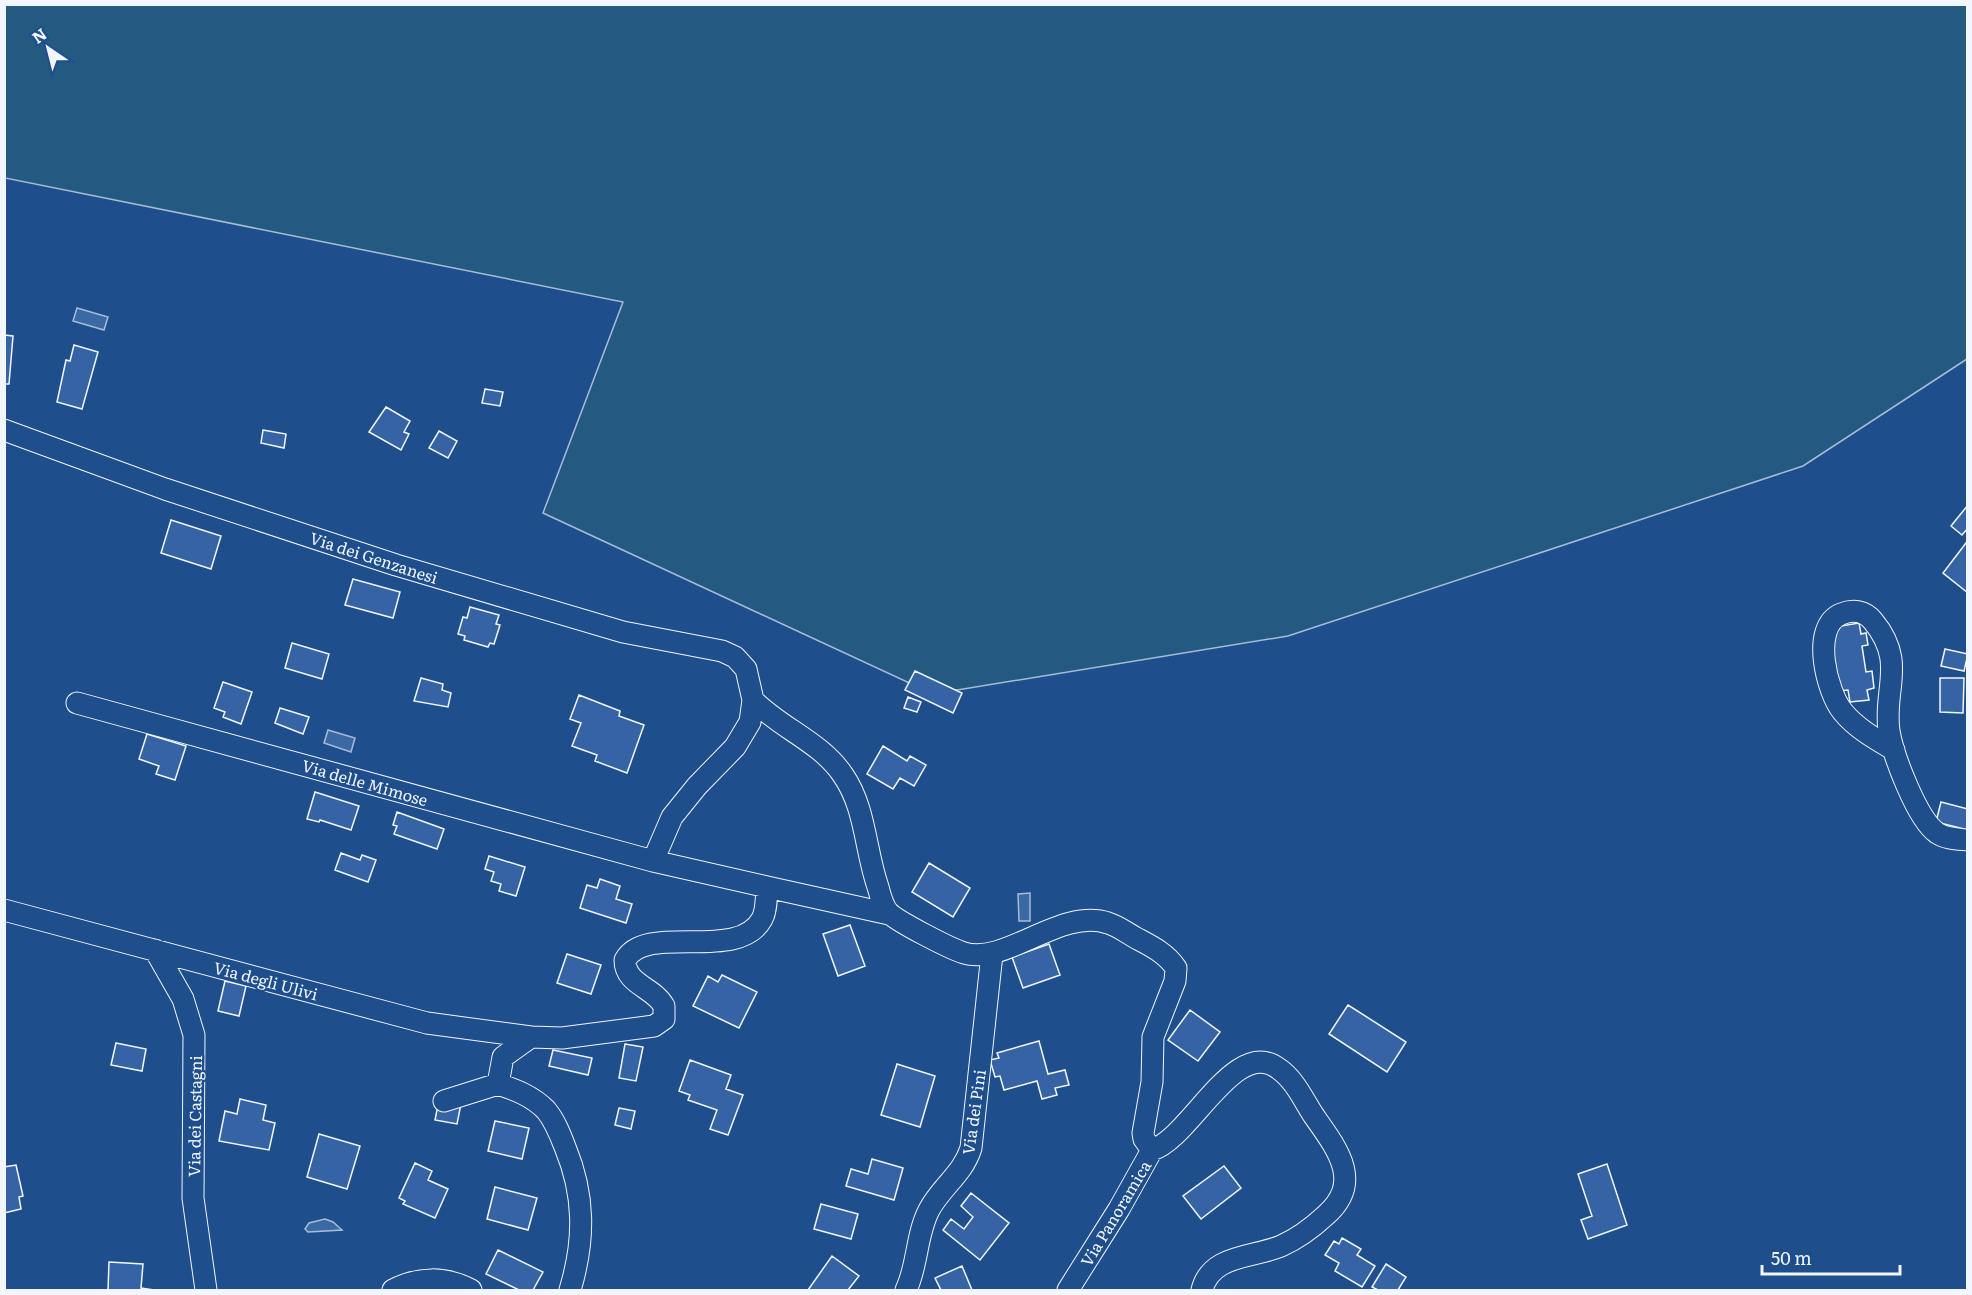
<svg xmlns="http://www.w3.org/2000/svg" width="1972" height="1295" font-family="Literata,serif">
  <style>
    .green { fill: #245a82; stroke: #a8bbd7; stroke-width: 1.5 }
    .water { fill: #3b69a3; stroke: #a8bbd7; stroke-width: 1.5 }
    .building { fill: #3563a3; stroke: #f2f6ff; stroke-width: 1.5 }
    .lines { fill: none; stroke-linecap: round; stroke-linejoin: round }
    .minor-casing { stroke: #f2f6ff; stroke-width: 23 }
    .minor { stroke: #1f4e8c; stroke-width: 21 }
    .labels { text-anchor: middle; dominant-baseline: central; stroke-width: 4.5; stroke-linejoin: round; paint-order: stroke }
    .street-label { font-size: 16px; fill: #f2f6ff; stroke: #1f4e8c }
  </style>
  <rect width="100%" height="100%" fill="#1f4e8c"/>
  <path class="green" d="M 4,5 L 1967,5 L 1967,359 L 1803,466 L 1288,636 L 933,694 L 543,513 L 623,302 L 5,178 Z"/>
  <path class="water" d="M 77,308 L 108,317 L 104,330 L 73,321 Z
    M 328,730 L 355,738 L 351,752 L 324,743 Z
    M 1030,893 L 1030,921 L 1019,921 L 1018,894 Z
    M 325,1219 L 333,1222 L 342,1230 L 308,1232 L 305,1229 L 309,1223 Z"/>
  <path class="building" d="M 4,335 L 13,336 L 9,384 L 4,384 Z
    M 74,345 L 98,352 L 82,409 L 57,402 L 66,360 L 70,361 Z
    M 485,389 L 503,392 L 500,406 L 482,403 Z
    M 386,407 L 410,421 L 404,432 L 409,434 L 401,450 L 369,432 Z
    M 263,430 L 286,434 L 284,448 L 261,443 Z
    M 439,431 L 457,441 L 448,458 L 429,448 Z
    M 1968,505 L 1968,528 L 1962,535 L 1951,526 Z
    M 171,520 L 221,536 L 211,569 L 161,553 Z
    M 1966,543 L 1968,545 L 1968,593 L 1943,573 Z
    M 353,579 L 400,592 L 393,618 L 345,605 Z
    M 470,607 L 499,615 L 496,624 L 500,625 L 494,644 L 490,643 L 488,647 L 464,640 L 465,636 L 458,634 L 463,617 L 467,618 Z
    M 1859,623 L 1861,634 L 1866,633 L 1868,645 L 1862,646 L 1866,672 L 1872,671 L 1874,688 L 1867,690 L 1869,700 L 1850,702 L 1848,690 L 1839,691 L 1830,632 L 1835,627 Z
    M 292,643 L 329,654 L 322,679 L 285,668 Z
    M 1945,649 L 1968,654 L 1964,671 L 1941,666 Z
    M 915,671 L 962,693 L 953,713 L 905,690 Z
    M 421,678 L 443,684 L 442,690 L 451,693 L 448,707 L 414,701 Z
    M 1940,678 L 1964,678 L 1963,713 L 1940,712 Z
    M 223,682 L 252,692 L 241,724 L 223,717 L 225,712 L 214,708 Z
    M 579,695 L 620,711 L 619,716 L 644,725 L 627,773 L 595,761 L 597,755 L 572,746 L 581,723 L 570,719 Z
    M 908,697 L 921,702 L 917,712 L 904,708 Z
    M 280,708 L 309,717 L 303,734 L 275,723 Z
    M 147,734 L 186,746 L 175,780 L 156,774 L 159,766 L 139,759 Z
    M 883,746 L 907,761 L 910,756 L 926,765 L 914,786 L 900,778 L 893,789 L 867,774 Z
    M 315,792 L 359,806 L 351,830 L 320,820 L 319,822 L 307,819 Z
    M 1941,802 L 1968,809 L 1968,830 L 1936,822 Z
    M 397,812 L 444,829 L 437,849 L 394,834 L 397,826 L 393,825 Z
    M 341,853 L 360,860 L 362,855 L 376,860 L 368,882 L 335,870 Z
    M 489,856 L 525,867 L 516,896 L 499,891 L 501,884 L 491,881 L 494,872 L 485,869 Z
    M 929,863 L 970,888 L 953,917 L 912,892 Z
    M 600,879 L 620,886 L 616,899 L 632,904 L 626,923 L 580,908 L 587,885 L 597,888 Z
    M 850,925 L 865,966 L 838,976 L 823,934 Z
    M 1049,944 L 1060,975 L 1023,988 L 1012,957 Z
    M 567,954 L 601,965 L 591,994 L 557,983 Z
    M 722,975 L 757,992 L 739,1028 L 693,1006 L 708,976 L 718,982 Z
    M 225,981 L 246,986 L 239,1016 L 218,1011 Z
    M 1348,1005 L 1406,1042 L 1387,1072 L 1329,1034 Z
    M 1190,1010 L 1220,1032 L 1198,1061 L 1168,1040 Z
    M 1039,1041 L 1048,1074 L 1065,1070 L 1069,1085 L 1055,1088 L 1057,1095 L 1042,1099 L 1037,1081 L 1004,1090 L 1000,1076 L 995,1077 L 990,1060 L 999,1058 L 997,1053 Z
    M 116,1043 L 146,1049 L 142,1071 L 111,1065 Z
    M 625,1044 L 643,1047 L 636,1081 L 619,1078 Z
    M 553,1050 L 592,1058 L 588,1075 L 549,1066 Z
    M 690,1060 L 731,1075 L 726,1089 L 743,1095 L 728,1135 L 710,1129 L 717,1110 L 688,1100 L 690,1095 L 679,1091 Z
    M 897,1064 L 935,1076 L 920,1127 L 881,1115 Z
    M 240,1099 L 266,1105 L 263,1120 L 275,1123 L 269,1150 L 219,1141 L 225,1111 L 237,1114 Z
    M 461,1104 L 457,1124 L 435,1120 L 438,1105 Z
    M 619,1108 L 635,1111 L 631,1129 L 615,1125 Z
    M 495,1121 L 529,1128 L 522,1159 L 488,1151 Z
    M 319,1134 L 360,1146 L 347,1189 L 307,1177 Z
    M 872,1159 L 903,1168 L 894,1200 L 846,1186 L 851,1169 L 868,1174 Z
    M 415,1163 L 432,1171 L 428,1180 L 448,1189 L 435,1218 L 403,1204 L 405,1201 L 399,1198 Z
    M 1607,1164 L 1627,1225 L 1588,1239 L 1581,1220 L 1592,1216 L 1578,1174 Z
    M 16,1165 L 23,1196 L 19,1197 L 21,1209 L 4,1213 L 4,1167 Z
    M 1224,1166 L 1241,1188 L 1201,1219 L 1183,1196 Z
    M 495,1187 L 537,1198 L 528,1230 L 487,1219 Z
    M 971,1193 L 1009,1223 L 980,1260 L 943,1230 L 951,1219 L 964,1229 L 973,1217 L 961,1206 Z
    M 821,1204 L 858,1214 L 851,1239 L 814,1229 Z
    M 1342,1238 L 1361,1249 L 1357,1255 L 1375,1266 L 1362,1287 L 1335,1271 L 1339,1263 L 1325,1255 L 1334,1241 L 1339,1244 Z
    M 498,1250 L 543,1272 L 533,1290 L 519,1290 L 486,1274 Z
    M 832,1256 L 859,1276 L 848,1290 L 808,1290 Z
    M 109,1262 L 143,1264 L 141,1288 L 154,1290 L 108,1290 Z
    M 1386,1264 L 1406,1277 L 1398,1290 L 1378,1290 L 1372,1287 Z
    M 962,1266 L 972,1290 L 941,1290 L 935,1278 Z"/>
  <g class="lines">
    <defs>
      <path id="minor" d="M 4,430 L 165,489 L 396,565 L 623,632 L 722,651 L 735,657 L 746,669 L 753,700 L 750,722 L 735,747 L 697,786 L 672,817 L 653,861 L 767,887 C 766,897 767,910 762,919 C 738,963 646,922 625,960 C 625,985 654,987 664,1006 L 664,1019 L 654,1026 L 562,1038 L 531,1037 L 503,1057 L 498,1084 L 444,1101
        M 753,700 C 780,728 821,742 843,775 C 866,808 865,850 878,887 C 880,895 883,906 888,912 C 896,921 951,949 964,953 C 1005,966 1061,907 1108,923 C 1118,926 1127,933 1136,938 C 1151,946 1166,953 1176,968 L 1175,981 L 1153,1037 L 1152,1082 L 1143,1133 L 1144,1139 L 1152,1150 L 1119,1209 L 1068,1290
        M 77,703 L 653,861
        M 1894,750 C 1876,739 1857,729 1843,712 C 1827,693 1810,627 1841,614 C 1853,609 1865,611 1873,621 C 1907,662 1883,689 1889,731 C 1893,755 1917,819 1937,833 C 1946,839 1957,839 1968,840
        M 767,887 L 889,914
        M 4,910 L 427,1023 L 531,1037
        M 155,950 L 183,999 L 194,1035 L 193,1198 L 206,1290
        M 498,1084 C 516,1090 532,1096 546,1110 C 555,1121 560,1134 565,1147 C 585,1195 585,1240 570,1290
        M 1152,1150 C 1191,1138 1235,1035 1279,1069 C 1295,1080 1304,1101 1314,1116 C 1338,1150 1363,1182 1326,1215 C 1312,1228 1297,1239 1281,1246 C 1253,1258 1211,1254 1202,1290
        M 393,1290 C 418,1277 445,1276 471,1290
        M 906,1290 C 918,1265 916,1235 929,1210 C 941,1187 963,1174 971,1148 L 992,954"/>
    </defs>
    <use href="#minor" class="minor-casing"/>
    <use href="#minor" class="minor"/>
  </g>
  <g class="labels">
    <g class="street-label">
      <text transform="translate(374 557) rotate(18)">Via dei Genzanesi</text>
      <text transform="translate(365 782) rotate(16)">Via delle Mimose</text>
      <text transform="translate(266 980) rotate(15)">Via degli Ulivi</text>
      <text transform="translate(973 1112) rotate(-82)">Via dei Pini</text>
      <text transform="translate(194 1116) rotate(-89)">Via dei Castagni</text>
      <text transform="translate(1115 1213) rotate(-59)">Via Panoramica</text>
    </g>
  </g>
  <rect width="1972" height="1295" fill="none" stroke="#f2f6ff" stroke-width="12"/>
  <g transform="translate(48 48) rotate(325)" stroke="#1f4e8c" stroke-width="4.5" paint-order="stroke">
  <path d="M0-4.5L10 22L0 15L-10 22Z" fill="#f2f6ff"/>
  <text y="-9" font-size="16" font-weight="bold" text-anchor="middle" fill="#f2f6ff">N</text>
  </g>
  <path d="M1762 1265v9h138v-9" fill="none" stroke="#f2f6ff" stroke-width="3"/>
  <text x="1771" y="1265" font-size="18" fill="#f2f6ff" stroke="#1f4e8c" stroke-width="4.5" paint-order="stroke">50 m</text>
</svg>
